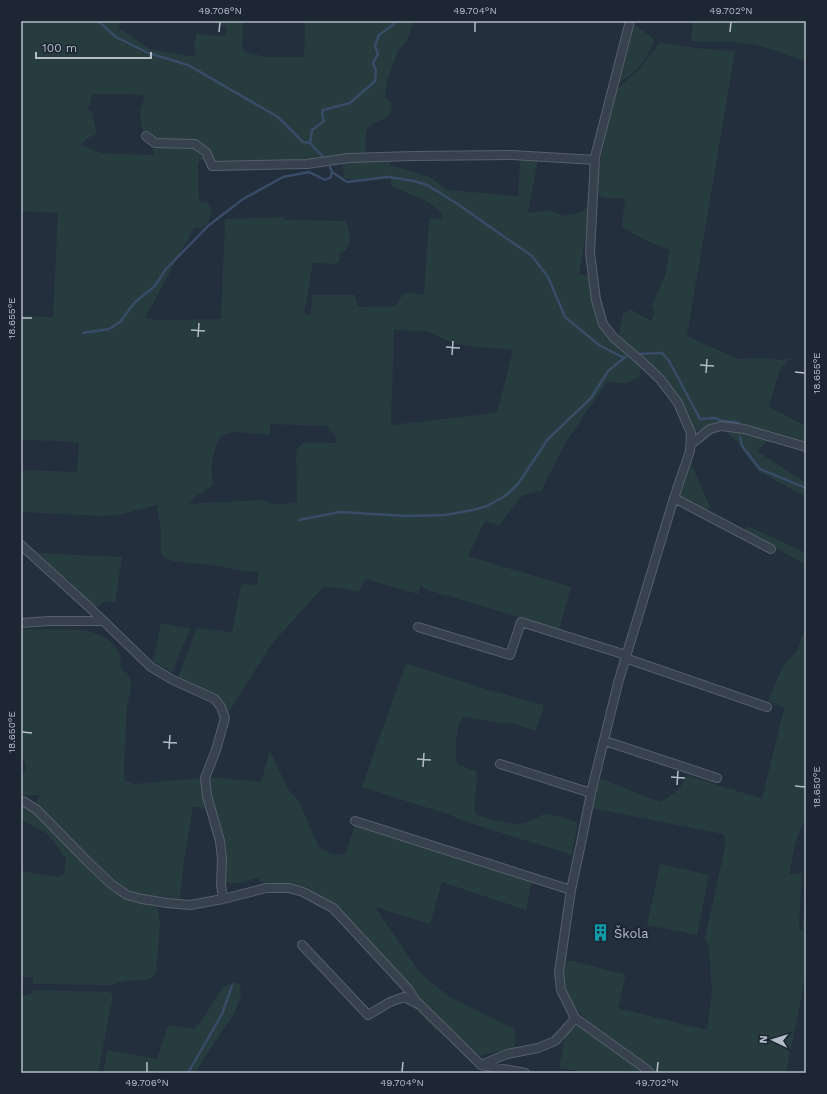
<svg xmlns="http://www.w3.org/2000/svg" width="827" height="1094" font-family="'Work Sans',sans-serif">
  <style>
    .green { fill: #263c3f; fill-rule: evenodd }
    .lines { fill: none; stroke-linecap: round; stroke-linejoin: round }
    .stream { stroke: #394c67; stroke-width: 2.5 }
    .minor-casing { stroke: #565f6c; stroke-width: 10 }
    .minor { stroke: #38414e; stroke-width: 8 }
    .ticks { fill: none; stroke: #b4bcc9; stroke-width: 1.5 }
    .labels { text-anchor: middle; dominant-baseline: central; stroke-width: 4; stroke-linejoin: round; paint-order: stroke }
    .poi-label { font-size: 13px; fill: #b4bcc9; stroke: #1d2633; text-anchor: start }
    .neatline { fill: none; stroke: #b4bcc9; stroke-width: 1.5 }
    .ticks-label { font-size: 10px; text-anchor: middle; fill: #b4bcc9 }
  </style>
  <rect width="100%" height="100%" fill="#242f3e"/>
  <path class="green" d="M 21,21 L 120,21 L 119,28 L 150,49 L 196,57 L 194,47 L 196,34 L 221,36 L 226,34 L 226,26 L 219,25 L 220,21 L 243,21 L 242,46 L 244,52 L 267,57 L 304,57 L 305,21 L 412,21 L 412,27 L 407,41 L 397,52 L 387,82 L 385,98 C 389,100 392,102 392,107 C 392,118 382,119 375,123 C 372,125 369,127 367,129 C 364,140 366,148 365,160 L 390,160 L 390,165 L 428,176 L 448,190 L 518,196 L 520,159 L 538,160 L 528,213 L 550,210 L 563,216 L 582,212 L 591,203 L 579,274 L 588,276 L 593,289 L 597,310 L 606,333 L 641,366 L 639,377 C 626,385 622,384 607,381 L 565,444 L 541,491 L 523,495 L 499,525 L 485,521 L 468,556 L 571,587 L 559,629 L 428,590 L 421,586 L 418,594 L 365,579 L 359,592 L 343,588 L 323,587 L 271,645 L 229,712 L 222,700 L 209,692 L 182,681 L 179,678 L 179,675 L 197,628 L 232,632 L 241,586 L 243,584 L 257,585 L 259,572 L 245,571 L 211,565 L 173,561 L 164,557 L 161,553 L 161,531 L 157,505 L 123,514 L 101,516 L 21,512 L 21,470 L 77,472 L 79,443 L 61,441 L 21,440 L 21,316 L 53,317 L 58,213 L 21,211 L 21,240 ZM 92,94 L 128,94 L 145,96 C 144,101 141,106 140,111 C 140,115 141,128 143,132 C 150,145 180,141 193,143 C 197,144 201,144 205,147 C 210,151 212,163 215,170 L 247,171 L 295,166 L 342,160 L 344,178 L 358,180 L 391,176 L 391,186 L 428,202 L 441,213 L 442,218 L 429,219 L 424,294 L 404,293 L 395,306 L 362,307 L 358,306 L 355,295 L 312,295 L 311,314 L 307,315 L 303,313 L 305,308 L 313,263 L 334,264 L 339,262 L 339,254 C 341,253 346,251 347,248 C 352,241 349,228 346,221 L 284,220 L 284,217 L 225,219 L 221,319 L 159,320 L 145,318 L 194,228 L 201,228 L 208,224 L 212,210 L 206,202 L 199,202 L 198,163 L 201,160 L 205,160 L 205,159 L 201,151 L 193,148 L 156,144 L 153,150 L 155,155 L 102,153 L 82,146 C 84,138 90,137 97,134 L 92,112 L 88,109 ZM 394,330 L 427,331 L 450,342 L 469,346 L 513,350 L 497,413 L 391,425 ZM 270,424 L 327,426 L 337,438 L 336,443 L 306,442 L 299,446 L 296,451 L 297,502 C 283,504 276,507 263,500 L 187,504 L 198,495 L 213,485 C 210,468 212,452 221,436 L 233,432 L 270,435 Z
    M 693,21 L 806,21 L 806,62 C 783,54 759,43 734,42 C 720,41 705,43 691,41 Z
    M 634,26 L 637,26 L 655,40 C 650,51 644,63 635,71 C 630,76 624,79 619,83 Z
    M 659,43 L 696,48 L 735,51 L 687,336 L 738,359 L 767,358 L 779,360 L 791,358 L 780,369 L 769,407 L 806,426 L 806,449 L 769,439 L 757,451 L 806,483 L 806,497 L 758,471 L 737,442 L 722,428 L 710,428 L 693,431 L 663,377 L 618,336 L 623,314 L 630,309 L 651,321 L 655,313 L 652,308 L 652,305 L 665,276 L 670,250 L 645,240 L 622,227 L 625,198 L 603,198 L 599,195 L 599,166 L 611,113 L 618,88 L 641,68 Z
    M 691,464 L 710,507 L 706,510 L 678,496 Z
    M 748,526 L 806,553 L 806,565 L 745,530 Z
    M 38,553 L 122,557 L 115,603 L 107,602 L 102,602 L 100,606 L 95,606 L 77,590 L 71,584 L 70,581 L 68,579 L 64,578 Z
    M 161,623 L 190,629 L 172,672 L 153,661 Z
    M 806,627 L 806,820 C 795,833 793,858 789,875 L 802,873 L 799,929 L 802,931 L 806,889 L 806,975 L 786,1073 L 579,1073 L 574,1070 L 559,1068 L 565,1037 L 575,1023 L 588,1029 L 605,1032 C 599,1028 592,1025 587,1020 C 570,1006 562,986 563,965 L 568,961 L 573,961 L 626,975 L 618,1008 L 707,1030 L 712,992 L 709,948 L 705,938 L 725,847 L 725,838 L 723,834 L 592,808 L 591,805 L 596,786 L 599,784 L 601,778 L 629,790 L 661,802 C 675,793 680,790 687,775 L 762,799 L 784,708 L 768,700 L 783,666 L 797,651 Z
    M 21,629 L 83,630 C 98,633 112,638 119,653 C 122,658 119,663 122,668 C 123,671 127,672 128,675 C 134,682 129,697 127,705 L 124,768 L 124,780 L 134,784 L 212,777 L 261,782 L 270,751 L 288,789 L 300,803 L 318,846 L 331,854 L 345,855 L 355,826 L 359,824 L 532,881 L 526,910 L 442,882 L 430,924 L 375,907 L 419,972 L 448,996 L 515,1029 L 515,1048 L 474,1057 L 447,1032 L 436,1030 L 413,1007 L 411,989 L 307,887 L 284,883 L 263,883 L 257,878 L 240,883 L 225,883 L 226,844 L 215,808 L 193,807 L 184,862 L 180,899 L 161,896 L 151,903 L 158,909 L 160,924 L 156,973 L 151,978 L 146,980 L 125,981 L 112,985 L 33,984 L 33,977 L 21,977 L 21,871 L 57,877 L 64,873 L 66,859 L 49,835 L 21,819 L 21,803 L 30,806 L 35,803 L 41,795 L 21,795 L 21,774 L 25,773 L 26,766 L 21,753 Z
    M 408,664 L 489,690 L 544,705 L 536,731 L 512,723 L 494,722 L 464,717 C 455,723 456,750 456,761 L 458,765 L 476,771 C 480,786 471,800 476,814 C 486,819 513,826 525,823 C 533,821 539,814 548,814 C 554,814 572,821 578,823 L 572,855 L 467,822 L 447,814 L 362,787 L 405,666 Z
    M 660,864 L 709,875 L 697,935 L 647,925 Z
    M 233,982 L 240,984 L 241,994 L 235,1012 L 202,1061 L 196,1073 L 103,1073 L 108,1050 L 157,1059 L 168,1025 L 194,1029 L 202,1020 L 222,988 Z
    M 33,990 L 110,992 L 113,996 L 98,1073 L 21,1073 L 21,997 L 33,993 Z"/>
  <g class="lines">
    <path class="stream" d="M 98,21 L 116,37 L 148,53 L 188,65 L 278,117 L 303,142 L 310,143 L 325,159
      M 310,143 L 312,130 L 324,121 L 322,114 L 323,110 L 350,103 L 375,81 L 376,71 L 373,63 L 378,54 L 375,46 L 379,35 L 394,24 L 394,21
      M 330,167 L 332,172 L 347,182 L 388,177 L 414,181 L 427,185 L 456,203 L 532,256 L 548,277 L 565,317 L 599,345 L 624,358 L 626,357
      M 83,333 L 109,329 L 120,322 L 135,302 L 155,286 L 166,269 L 208,226 L 243,199 L 283,177 L 309,172 L 325,180 L 331,177 L 332,172
      M 637,354 L 662,353 L 669,361 L 700,419 L 715,418 L 722,421 L 735,422 L 740,424
      M 740,437 L 742,446 L 760,469 L 806,488
      M 299,520 L 340,512 L 406,516 L 445,515 L 473,510 L 487,506 L 505,496 L 518,484 L 548,439 L 591,398 L 608,371 L 624,358
      M 188,1073 L 222,1014 L 232,986"/>
    <defs>
      <path id="minor" d="M 630,21 L 595,157 L 590,253 L 596,300 L 603,324 L 614,338 L 641,361 L 660,379 L 678,403 L 691,433 L 690,451 L 674,498 L 618,683 L 591,793 L 580,848 L 571,890 L 559,972 L 561,990 L 575,1018 L 646,1069 L 650,1073
        M 146,136 L 155,143 L 195,144 L 206,152 L 212,166 L 307,164 L 349,158 L 413,156 L 512,155 L 595,160
        M 690,445 L 710,429 L 721,426 L 744,429 L 806,447
        M 674,498 L 771,549
        M 21,545 L 89,607 L 151,667 L 173,680 L 215,699 L 221,707 L 225,718 L 216,750 L 205,778 L 207,796 L 220,841 L 222,860 L 221,885 L 223,899 L 266,888 L 289,888 L 303,892 L 333,908 L 409,990 L 415,1000 L 481,1065
        M 21,623 L 49,621 L 103,621
        M 418,627 L 510,655 L 521,622 L 626,655
        M 625,658 L 767,707
        M 605,741 L 717,778
        M 500,764 L 591,793
        M 21,801 L 23,801 L 37,810 L 86,860 L 111,884 L 127,895 L 142,899 L 167,903 L 190,905 L 223,899
        M 355,821 L 571,890
        M 302,945 L 368,1015 L 390,1002 L 404,997 L 418,1004
        M 525,1073 L 481,1065 L 507,1054 L 538,1048 L 555,1041 L 568,1027 L 575,1018"/>
    </defs>
    <use href="#minor" class="minor-casing"/>
    <use href="#minor" class="minor"/>
  </g>
  <path class="ticks" d="M 219,32 L 220,22M 475,32 L 475,22M 730,32 L 731,22M 22,318 L 32,318M 191,330 L 205,331M 198,337 L 199,323M 446,347 L 460,348M 452,355 L 453,341M 700,365 L 714,366M 795,372 L 805,373M 706,373 L 707,359M 22,732 L 32,733M 163,742 L 177,743M 169,749 L 170,735M 417,759 L 431,760M 423,767 L 424,753M 671,777 L 685,778M 677,785 L 678,771M 795,786 L 805,787M 147,1072 L 147,1062M 402,1072 L 403,1062M 657,1072 L 658,1062"/>
  <defs>
    <symbol id="building-bare" viewBox="-9 -9 18 18"><path d="M-4-6H4V6H1V3H-1V6H-4ZM-2.5-4.3h1.7v1.8h-1.7ZM.8-4.3h1.7v1.8H.8ZM-2.5-1h1.7V.8h-1.7ZM.8-1h1.7V.8H.8Z" fill="#0f9aa8" stroke="#1d2633" stroke-width="2.5" paint-order="stroke"/></symbol>
  </defs>
  <g fill-rule="evenodd">
    <use href="#building-bare" x="588" y="920" width="25" height="25"/>
  </g>
  <g class="labels">
    <g class="poi-label">
      <text x="614" y="933">Škola</text>
    </g>
  </g>
  <rect width="827" height="1094" fill="none" stroke="#1d2633" stroke-width="44"/>
  <g transform="translate(773 1040) rotate(274)" stroke="#1d2633" stroke-width="3" paint-order="stroke">
  <path d="M0-3L7 15L0 10L-7 15Z" fill="#b4bcc9"/>
  <text y="-6" font-size="11" font-weight="bold" text-anchor="middle" fill="#b4bcc9">N</text>
  </g>
  <path d="M36 52v6h115v-6" fill="none" stroke="#b4bcc9" stroke-width="2"/>
  <text x="42" y="52" font-size="12" fill="#b4bcc9" stroke="#1d2633" stroke-width="3" paint-order="stroke">100 m</text>
  <rect x="22" y="22" width="783" height="1050" class="neatline"/>
  <g class="ticks-label">
    <text x="220" y="14">49.706°N</text>
    <text x="475" y="14">49.704°N</text>
    <text x="731" y="14">49.702°N</text>
    <text transform="translate(11 318) rotate(-90)" y="4">18.655°E</text>
    <text transform="translate(816 373) rotate(-90)" y="4">18.655°E</text>
    <text transform="translate(11 732) rotate(-90)" y="4">18.650°E</text>
    <text transform="translate(816 787) rotate(-90)" y="4">18.650°E</text>
    <text x="147" y="1086">49.706°N</text>
    <text x="402" y="1086">49.704°N</text>
    <text x="657" y="1086">49.702°N</text>
  </g>
</svg>
